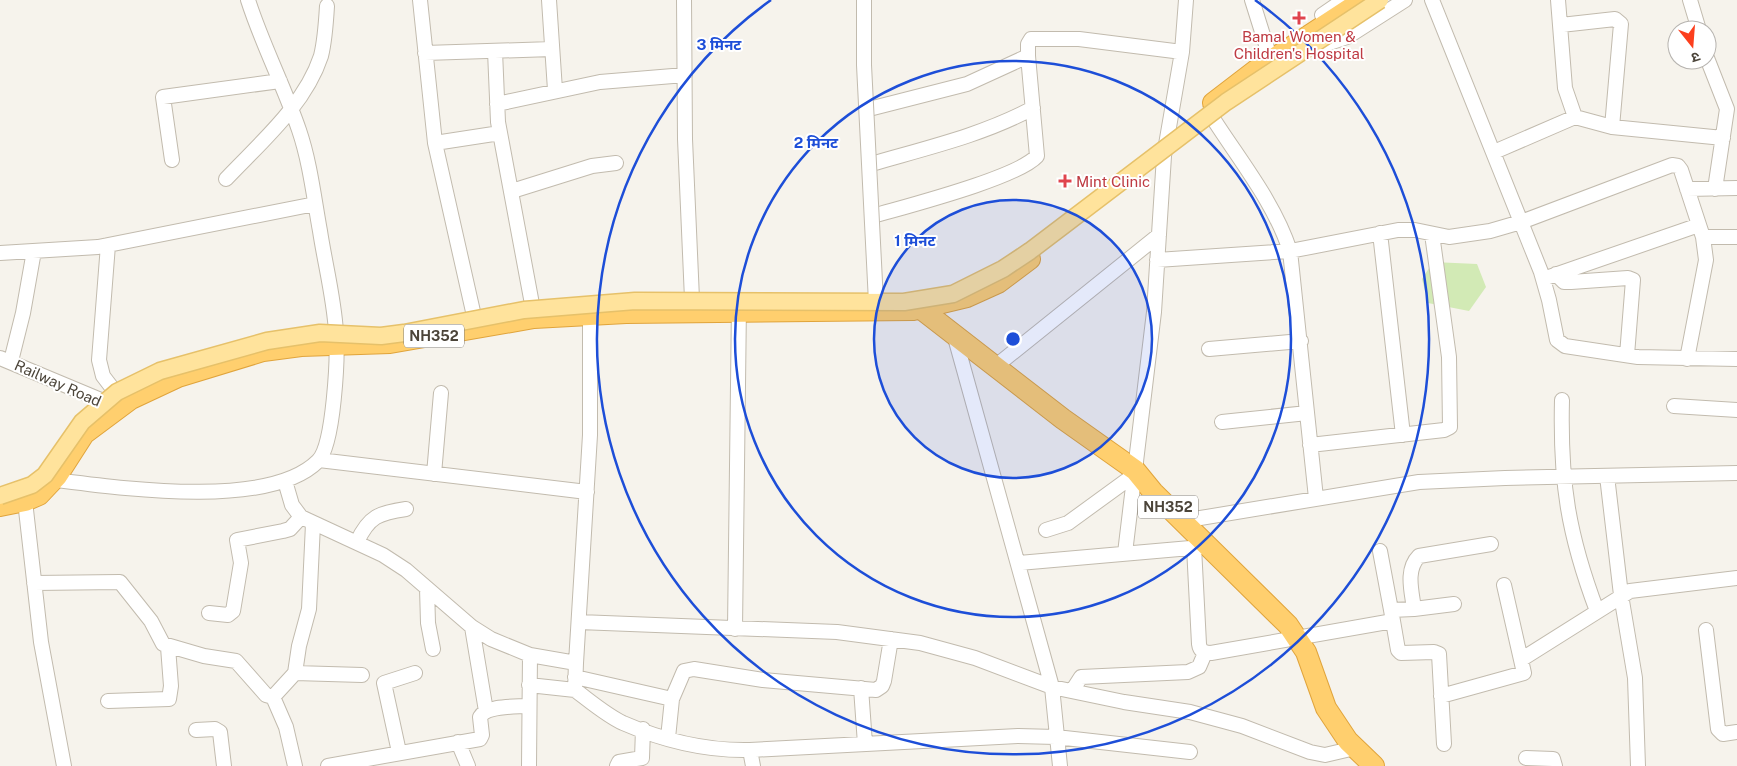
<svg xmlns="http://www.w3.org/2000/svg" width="1737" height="766" font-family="'Public Sans','Noto Sans Devanagari',sans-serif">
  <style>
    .green { fill: #d2eab5 }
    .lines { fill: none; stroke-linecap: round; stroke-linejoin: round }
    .minor-casing { stroke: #c2bbae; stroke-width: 16 }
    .highway-casing { stroke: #e0a43c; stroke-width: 22 }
    .minor { stroke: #fff; stroke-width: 14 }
    .highway { stroke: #ffcf6e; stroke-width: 20 }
    .minor-bridge-casing { stroke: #c2bbae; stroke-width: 16; stroke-linecap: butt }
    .major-bridge-casing { stroke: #e6c16a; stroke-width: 19; stroke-linecap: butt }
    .minor-bridge { stroke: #fff; stroke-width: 14 }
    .major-bridge { stroke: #ffe39c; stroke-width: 16 }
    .ring { fill: none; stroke: #1d4ed8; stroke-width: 2.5 }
    .health-dot { fill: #e0444e; stroke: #fff; stroke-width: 2 }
    .labels { text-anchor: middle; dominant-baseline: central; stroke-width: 4; stroke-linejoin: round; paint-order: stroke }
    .shield { fill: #fff; stroke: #817c74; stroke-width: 1 }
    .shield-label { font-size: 14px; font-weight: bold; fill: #4b4439 }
    .health-label { font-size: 15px; fill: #be3a42; stroke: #fff }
    .street-label { font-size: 15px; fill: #4b4439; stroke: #fff }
    .centre { fill: #1d4ed8; stroke: #fff; stroke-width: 2.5 }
    .ring-label { font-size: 15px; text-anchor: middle; font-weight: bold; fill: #1d4ed8; stroke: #fff; stroke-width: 4; stroke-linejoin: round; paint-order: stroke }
  </style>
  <rect width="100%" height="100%" fill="#f6f3ec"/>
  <path class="green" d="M 1433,262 L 1477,264 L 1486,287 L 1469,311 L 1428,303 L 1422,279 Z"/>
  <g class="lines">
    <defs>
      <path id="minor" d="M 420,0 L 435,143 L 474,316
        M 549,0 L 555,90
        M 684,0 L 685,139 L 692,299
        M 1252,0 L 1273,67
        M 1432,0 L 1541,272 L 1549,300 L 1557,340 L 1565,346 L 1638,357 L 1737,359
        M 1558,0 L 1565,88 L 1575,117
        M 1690,0 L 1699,30
        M 1322,15 L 1344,0
        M 1561,25 L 1615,19 L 1621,24 L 1612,127
        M 1320,46 L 1347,37 L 1405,0
        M 495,51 L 498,122 L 532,304
        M 425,53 L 552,49
        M 1707,58 L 1727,109 L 1715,189
        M 497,104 L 600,82 L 685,75
        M 869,109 L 967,84 L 1028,56
        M 1214,120 C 1241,162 1275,204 1290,251 L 1316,498
        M 435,143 L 500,133
        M 1494,152 L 1575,117 L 1612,127 L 1723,138
        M 172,160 L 163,97 L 280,81
        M 871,164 C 926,148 983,135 1033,108
        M 226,179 C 260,143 305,105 321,56 C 325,40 326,23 327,6
        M 1687,189 L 1737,188
        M 512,191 L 592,166 L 616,163
        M 873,216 C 907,206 1017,178 1037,156 L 1028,56 L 1028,44 L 1031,39 L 1079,39 L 1182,52
        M 1380,233 L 1403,435
        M 1703,237 L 1737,237
        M 108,245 L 99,360 L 103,376 L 116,393
        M 0,253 L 98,247 L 315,204
        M 1157,260 L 1290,251 L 1398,230 L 1415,230 L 1449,237 L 1490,231 L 1521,222 L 1672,165 L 1678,166 L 1681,170 L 1703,237 L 1706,260 L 1687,359
        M 1556,274 L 1564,282 L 1571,282 L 1628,278 L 1633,280 L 1627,355
        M 1543,279 L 1699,225
        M 954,334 L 1052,687 L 1060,766
        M 1209,349 L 1301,341
        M 0,358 L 103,401 L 113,409
        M 11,361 L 23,313 L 34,251
        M 996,366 L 1159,235
        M 1562,400 C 1560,482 1568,534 1597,611
        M 1674,406 L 1737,410
        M 1222,422 L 1307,413
        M 1310,445 L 1444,430 L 1450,427 L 1449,357 L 1432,234
        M 319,460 L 587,492
        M 434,474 L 441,393
        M 1607,476 L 1621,595 L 1635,678 L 1638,766
        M 48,479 C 113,487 268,511 318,461 C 334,445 338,356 336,332 C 334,298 325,264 320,231 C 314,198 310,162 299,130 C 284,86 262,44 248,0
        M 285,481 L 292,505 L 301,517 L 383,555 L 406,570 L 472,627 L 491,639 L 530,655 L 576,663 L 575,690 C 590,701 606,715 623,723 C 662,740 707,751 750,750 L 1018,736 L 1056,737 L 1190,752
        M 25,501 L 41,642 L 64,766
        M 1182,521 L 1419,482 L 1505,478 L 1737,473
        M 1046,530 L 1068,523 L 1134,475
        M 357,542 C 369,516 379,513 406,509
        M 1194,547 L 1199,644 C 1200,651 1204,653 1211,653 L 1393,621 L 1391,610 L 1414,609 C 1412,592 1405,570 1419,556 L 1491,544
        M 1380,551 L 1391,610
        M 1125,553 L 1154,312 L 1164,156 L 1182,52 L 1186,0
        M 1019,563 L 1202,547
        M 34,583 L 120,582 L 151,621 L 163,644 L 204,656 L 236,661 L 266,695 L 273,697 L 286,727 L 295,766
        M 427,588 L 428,623 L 433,649
        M 1414,609 L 1454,604
        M 209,613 L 228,615 L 233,611 L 241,563 L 237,540 L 283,531 L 290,529 L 301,517
        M 1393,621 L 1398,650 L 1401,653 L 1434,652 L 1439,654 L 1444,744
        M 579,622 L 837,632 L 920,643 L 975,658 L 1052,687 L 1124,702 L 1190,712 L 1242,726 L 1310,752 L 1325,755 L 1355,748
        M 472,627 L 486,711
        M 735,629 L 739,304
        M 1706,630 L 1718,729 L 1723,734 L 1737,732
        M 1522,659 L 1630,591 L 1737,578
        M 576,663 L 590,435 L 590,307
        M 295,673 L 362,675
        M 575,677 L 672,699
        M 529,685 L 575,690
        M 861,688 L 865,744
        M 1072,691 L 1081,677 L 1188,672 L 1199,667 L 1205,653
        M 1441,696 L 1524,673 L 1504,585
        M 273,697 L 295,673 L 299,646 L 309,609 L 313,524
        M 108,701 L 169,699 L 171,686 L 168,647
        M 196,730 L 215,729 L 220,732 L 224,766
        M 668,738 L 672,699 L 684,671 L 694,669 L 763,680 L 876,690 L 882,686 L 884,681 L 891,639
        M 458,742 L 468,766
        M 750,750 L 753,766
        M 399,752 L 384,683 L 415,673
        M 1526,758 L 1553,759 L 1555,766
        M 328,766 L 480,739 L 482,735 L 480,717 C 487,705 515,707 528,706
        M 529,766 L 530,655
        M 617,766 L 619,762 L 642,758 L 643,729"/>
      <path id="highway" d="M 1213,103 L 1256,70 L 1363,0
        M 916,305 L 1063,419 L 1135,470 L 1153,492 L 1288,625 L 1306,652 L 1326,708 L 1348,741 L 1374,766
        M 0,506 L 25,501 L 39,495 L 57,476 L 84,434 L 131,399 L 178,377 L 263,351 L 301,346 L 390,343 L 534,318 L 626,313 L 913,310 L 967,297 L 998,283 L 1030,259"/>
    </defs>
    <use href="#minor" class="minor-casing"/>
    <use href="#highway" class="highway-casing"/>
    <use href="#minor" class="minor"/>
    <use href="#highway" class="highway"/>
    <defs>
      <path id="minor-bridge" d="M 864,0 L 864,65 L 876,302"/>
      <path id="major-bridge" d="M 0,496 L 32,485 L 45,475 L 82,422 L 117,392 L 160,371 L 267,341 L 320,333 L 381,336 L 404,333 L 524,310 L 635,301 L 904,302 L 953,294 L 1003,269 L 1030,251 L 1226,102 L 1380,0"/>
    </defs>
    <use href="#minor-bridge" class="minor-bridge-casing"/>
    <use href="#major-bridge" class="major-bridge-casing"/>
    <use href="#minor-bridge" class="minor-bridge"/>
    <use href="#major-bridge" class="major-bridge"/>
  </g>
  <circle cx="1013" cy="339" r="139" fill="#1d4ed8" fill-opacity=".12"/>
  <g class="ring">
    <circle cx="1013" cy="339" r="139"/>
    <circle cx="1013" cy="339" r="278"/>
    <path d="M1255 0A416 416 0 1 1 771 0"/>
  </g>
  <g class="health-dot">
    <path d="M1296.5 10.5h5v5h5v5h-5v5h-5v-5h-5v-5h5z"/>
    <path d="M1062.5 173.5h5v5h5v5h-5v5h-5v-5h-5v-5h5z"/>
  </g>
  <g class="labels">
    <g class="shield">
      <rect x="404" y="324.5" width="60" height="23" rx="4"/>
      <rect x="1138" y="495.5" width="60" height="23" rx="4"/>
    </g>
    <g class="shield-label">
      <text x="434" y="336">NH352</text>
      <text x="1168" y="507">NH352</text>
    </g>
    <g class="health-label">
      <text x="1299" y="36">Bamal Women &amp;<tspan x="1299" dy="17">Children's Hospital</tspan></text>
      <text x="1076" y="181" text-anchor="start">Mint Clinic</text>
    </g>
    <g class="street-label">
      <text transform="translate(58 383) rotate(24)">Railway Road</text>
    </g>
  </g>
  <circle cx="1013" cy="339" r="8" class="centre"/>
  <g class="ring-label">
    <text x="719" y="50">3 मिनट</text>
    <text x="816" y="148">2 मिनट</text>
    <text x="915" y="246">1 मिनट</text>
  </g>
  <g transform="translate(1692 45) rotate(163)"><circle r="24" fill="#ffffff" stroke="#b7b4b0"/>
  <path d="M0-4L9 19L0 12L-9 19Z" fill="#fc3f1d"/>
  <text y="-8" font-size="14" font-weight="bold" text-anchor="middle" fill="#4b4439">उ</text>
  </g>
</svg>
